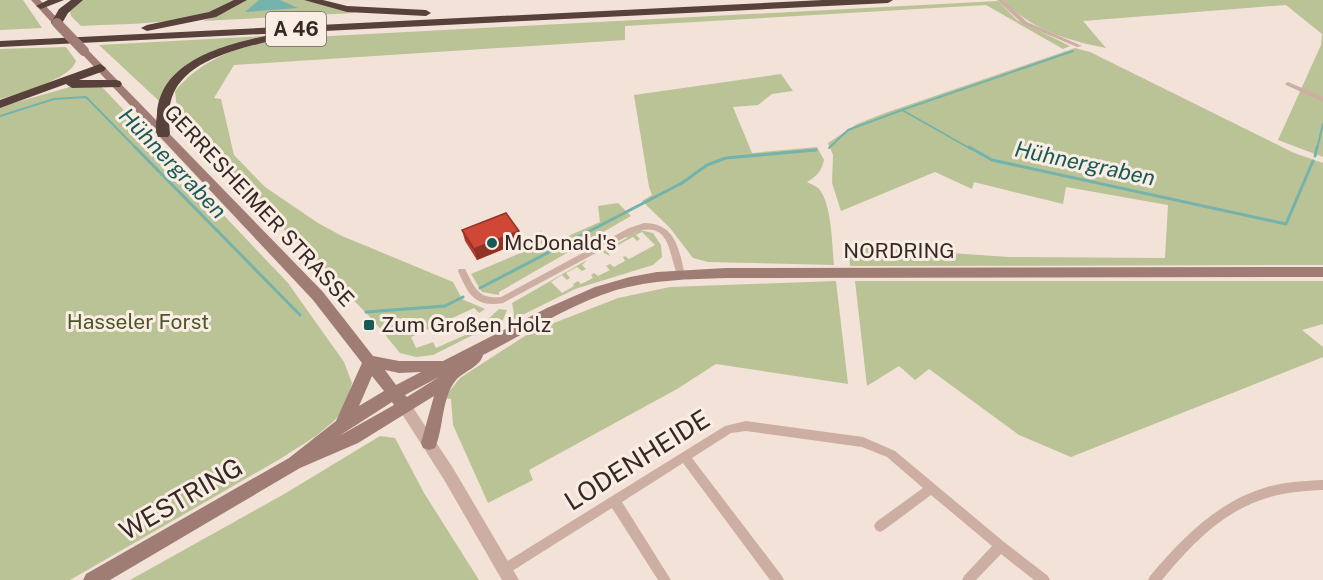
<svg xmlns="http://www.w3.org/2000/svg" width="1323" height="580" font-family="'Public Sans',sans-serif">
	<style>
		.green { fill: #bac396 }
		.water { fill: #74b2ac }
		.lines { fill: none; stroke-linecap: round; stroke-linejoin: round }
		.stream-far1 { stroke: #74b2ac; stroke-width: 2 }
		.stream { stroke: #74b2ac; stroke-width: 3 }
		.minor { fill: #ccafa2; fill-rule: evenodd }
		.tertiary { fill: #ccafa2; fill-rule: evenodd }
		.secondary { fill: #9f7d74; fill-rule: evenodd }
		.motorway { fill: #58403b; fill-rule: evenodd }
		.secondary-bridge { stroke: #9f7d74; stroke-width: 10 }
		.wall { fill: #b33d30 }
		.shaded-wall { fill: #923227 }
		.building { fill: #d04738; stroke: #923227; stroke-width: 1.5 }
		.poi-dot { fill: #185a55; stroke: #faede4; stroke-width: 2 }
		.labels { text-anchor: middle; stroke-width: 6; stroke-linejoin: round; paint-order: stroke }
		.shield { fill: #faede4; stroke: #71635e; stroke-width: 1.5 }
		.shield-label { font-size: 20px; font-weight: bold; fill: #362825 }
		.street-label { font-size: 21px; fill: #362825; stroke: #faede4 }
		.poi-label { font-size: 21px; fill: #362825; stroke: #faede4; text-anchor: start }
		.park-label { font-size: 21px; fill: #4c5627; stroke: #faede4 }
		.water-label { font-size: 22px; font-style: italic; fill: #185a55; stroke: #faede4 }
		.near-street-label { font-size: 26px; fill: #362825; stroke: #faede4 }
	</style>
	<rect width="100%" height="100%" fill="#f3e2d7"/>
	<g class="green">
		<polygon points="0,0 23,0 42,28 0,30"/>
		<path d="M 82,0 L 238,0 C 190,26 134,23 81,26 L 71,16 L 70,11 Z"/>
		<polygon points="245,0 304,0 355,11 354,13 203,21 231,9"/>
		<path d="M 1003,0 L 1323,0 L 1323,157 L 1278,140 L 1321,45 L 1322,34 L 1286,5 L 1083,21 L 1106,48 C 1068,41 1030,29 1003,0 Z"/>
		<path d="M 998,1 L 1017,20 L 1070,46 L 1063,49 L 986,5 L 625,26 L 625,40 L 234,65 L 214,98 L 221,99 L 234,155 L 265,187 L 318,223 L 342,236 L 453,282 L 462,299 L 485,309 L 479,313 L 474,308 L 411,337 L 416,348 L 433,342 L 436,348 L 490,324 L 486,321 L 499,309 L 507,310 L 503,320 L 433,355 L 416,357 L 400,353 L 373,320 L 228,173 L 178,118 L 175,91 C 206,54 247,44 293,38 Z"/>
		<polygon points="282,35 225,48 171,82 159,101 99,45"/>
		<path d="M 66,47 L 76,61 C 71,79 18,94 0,99 L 0,49 Z"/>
		<polygon points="1075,48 1090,52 1294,153 1323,163 1323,265 850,266 848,246 1009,257 1165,258 1168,205 1066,187 1063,204 974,182 972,189 935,172 841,211 832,183 833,155 828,143 857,124 885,113"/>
		<path d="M 781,74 L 793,91 L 772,94 L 758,105 L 733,107 L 752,153 L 817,147 L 824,160 C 821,172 817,176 807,182 C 810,184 817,186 819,189 C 832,204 832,246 834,265 L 708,262 L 693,258 L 670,228 L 642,201 L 652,195 L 649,187 L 634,95 Z"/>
		<polygon points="73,86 102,87 288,283 344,362 352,383 344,410 334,421 316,436 280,459 70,580 0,580 0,107"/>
		<polygon points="618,203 631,216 499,292 499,295 482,292 471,274 530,249 541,231 550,244 600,222 598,206"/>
		<polygon points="640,230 653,233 661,245 662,257 653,265 575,289 510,321 514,314 512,303 587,260 582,265 586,269 582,271 577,267 566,273 570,278 567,280 562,275 551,282 562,293 574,286 573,284 578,281 581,284 593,278 591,275 594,273 598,276 610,270 606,266 610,264 614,267 625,261 623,257 625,256 629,259 655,245 642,232 636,235 640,239 637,241 633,237 607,251 610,256 604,253 603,251 627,238 626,236"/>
		<polygon points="836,281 848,384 716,364 677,389 529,470 533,480 488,503 453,425 451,399 444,398 460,378 531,332 618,298 670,287"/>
		<polygon points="855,281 1323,281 1323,324 1302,330 1323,347 1323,357 1071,457 1019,435 929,369 915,380 899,366 867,386"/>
		<polygon points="380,436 395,438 424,493 479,580 130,580 286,493"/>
	</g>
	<polygon class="water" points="259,0 280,0 298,8 245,12"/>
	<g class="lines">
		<g class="stream-far1">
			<polyline points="902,110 1073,51"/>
			<polyline points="0,116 54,99 86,97 137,149"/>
			<polyline points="829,148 848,130 902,110 971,149"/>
			<polyline points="1317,149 1323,124"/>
		</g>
		<g class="stream">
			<polyline points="135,147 300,315"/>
			<polyline points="969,147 992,160 1286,224 1313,161"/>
			<polyline points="1315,156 1317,147"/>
			<polyline points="480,288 682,183 707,165 726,158 816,150"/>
			<polyline points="366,312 445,306 463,297"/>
		</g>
		<g class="minor">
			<polygon points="997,0 1003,0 1027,22 1082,46 1077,47 1023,24"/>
			<polygon points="1288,82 1323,97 1323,102 1286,85 1285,84"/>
			<path d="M 644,223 C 676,223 679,250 685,275 L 684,277 L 678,277 C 668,253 671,220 635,232 L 503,303 C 475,308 468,294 458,271 L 459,269 L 465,269 C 474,286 478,300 501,297 L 629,228 Z"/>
			<polygon points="746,421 863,437 895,451 1004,542 1048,576 1050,580 1034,580 1001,554 976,580 962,580 964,576 992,546 931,495 884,530 880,532 876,530 874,526 876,522 923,488 887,457 862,447 746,431 731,433 692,458 782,576 784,580 770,580 683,463 622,502 671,580 658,580 612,508 509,573 505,575 501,573 499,569 501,565 725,426"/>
			<path d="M 1323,480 L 1323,490 C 1304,491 1285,492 1267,498 C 1223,511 1191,545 1162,580 L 1148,580 L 1150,576 C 1183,537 1217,502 1267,487 C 1285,482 1304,481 1323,480 Z"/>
		</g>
		<polygon class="tertiary" points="405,401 410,403 453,468 519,580 502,580 443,478 400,411 398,407 400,403"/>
		<g class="secondary">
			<polygon points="31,0 40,0 60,21 60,25 54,25"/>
			<path d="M 81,49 L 87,49 L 323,292 L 373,356 L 399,361 L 443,361 L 547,308 L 595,287 L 630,277 L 657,272 L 726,268 L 1323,267 L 1323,277 L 726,278 C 689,279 651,280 616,290 C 568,305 527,333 483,355 C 480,367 464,371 456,380 C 441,398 444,428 435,448 L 429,450 L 423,448 L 421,443 L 434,396 L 358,443 L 300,468 L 110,580 L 83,580 L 86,574 L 289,458 L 336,421 L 362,363 L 313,300 L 81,53 ZM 385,370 L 399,373 L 421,372 L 396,385 ZM 372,376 L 384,391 L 359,406 ZM 439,377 L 407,397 L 405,395 ZM 392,402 L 394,405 L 339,436 Z"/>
		</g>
		<g class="motorway">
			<polygon points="48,0 64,0 41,9 36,6"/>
			<polygon points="71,0 83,0 68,13 61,25 53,25 51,23 59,9"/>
			<polygon points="234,0 247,0 216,17 147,31 141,28 147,25 209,12"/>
			<polygon points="304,0 323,0 347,6 426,10 431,13 426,16 347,12"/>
			<polygon points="823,0 893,0 888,3 0,47 0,41"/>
			<path d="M 270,35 L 274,36 L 274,40 C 240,49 186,59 172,97 C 168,108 169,122 170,134 L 168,137 L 158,137 C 155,130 156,122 157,114 C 160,60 227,44 270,35 Z"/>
			<polygon points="100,64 106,68 104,71 79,80 116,80 120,81 122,84 120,87 72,88 66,84 0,108 0,100"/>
		</g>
		<polyline class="secondary-bridge" points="57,23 84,51"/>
	</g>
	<polygon class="wall" points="462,230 519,231 521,242 477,260 465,241"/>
	<polygon class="shaded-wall" points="519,231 521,242 477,260 474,249"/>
	<polygon class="building" points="506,213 519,231 474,249 462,230"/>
	<g class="poi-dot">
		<circle cx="492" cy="243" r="6"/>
		<rect x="363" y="319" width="12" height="12" rx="3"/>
	</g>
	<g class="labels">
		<rect class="shield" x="266" y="12" width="60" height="34" rx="4.5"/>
		<g class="shield-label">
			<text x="296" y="36">A 46</text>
		</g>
		<g class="street-label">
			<text transform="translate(259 206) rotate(47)" y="7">GERRESHEIMER STRASSE</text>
			<text x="899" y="258">NORDRING</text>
		</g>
		<g class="poi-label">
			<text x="504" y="250">McDonald's</text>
			<text x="381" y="332">Zum Großen Holz</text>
		</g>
		<g class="park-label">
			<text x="138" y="329">Hasseler Forst</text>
		</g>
		<g class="water-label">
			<text transform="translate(173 163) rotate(46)" y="8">Hühnergraben</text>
			<text transform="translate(1085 163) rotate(12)" y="8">Hühnergraben</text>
		</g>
		<g class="near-street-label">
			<text transform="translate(637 460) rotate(-32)" y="9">LODENHEIDE</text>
			<text transform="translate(181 499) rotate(-30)" y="9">WESTRING</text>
		</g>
	</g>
</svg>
